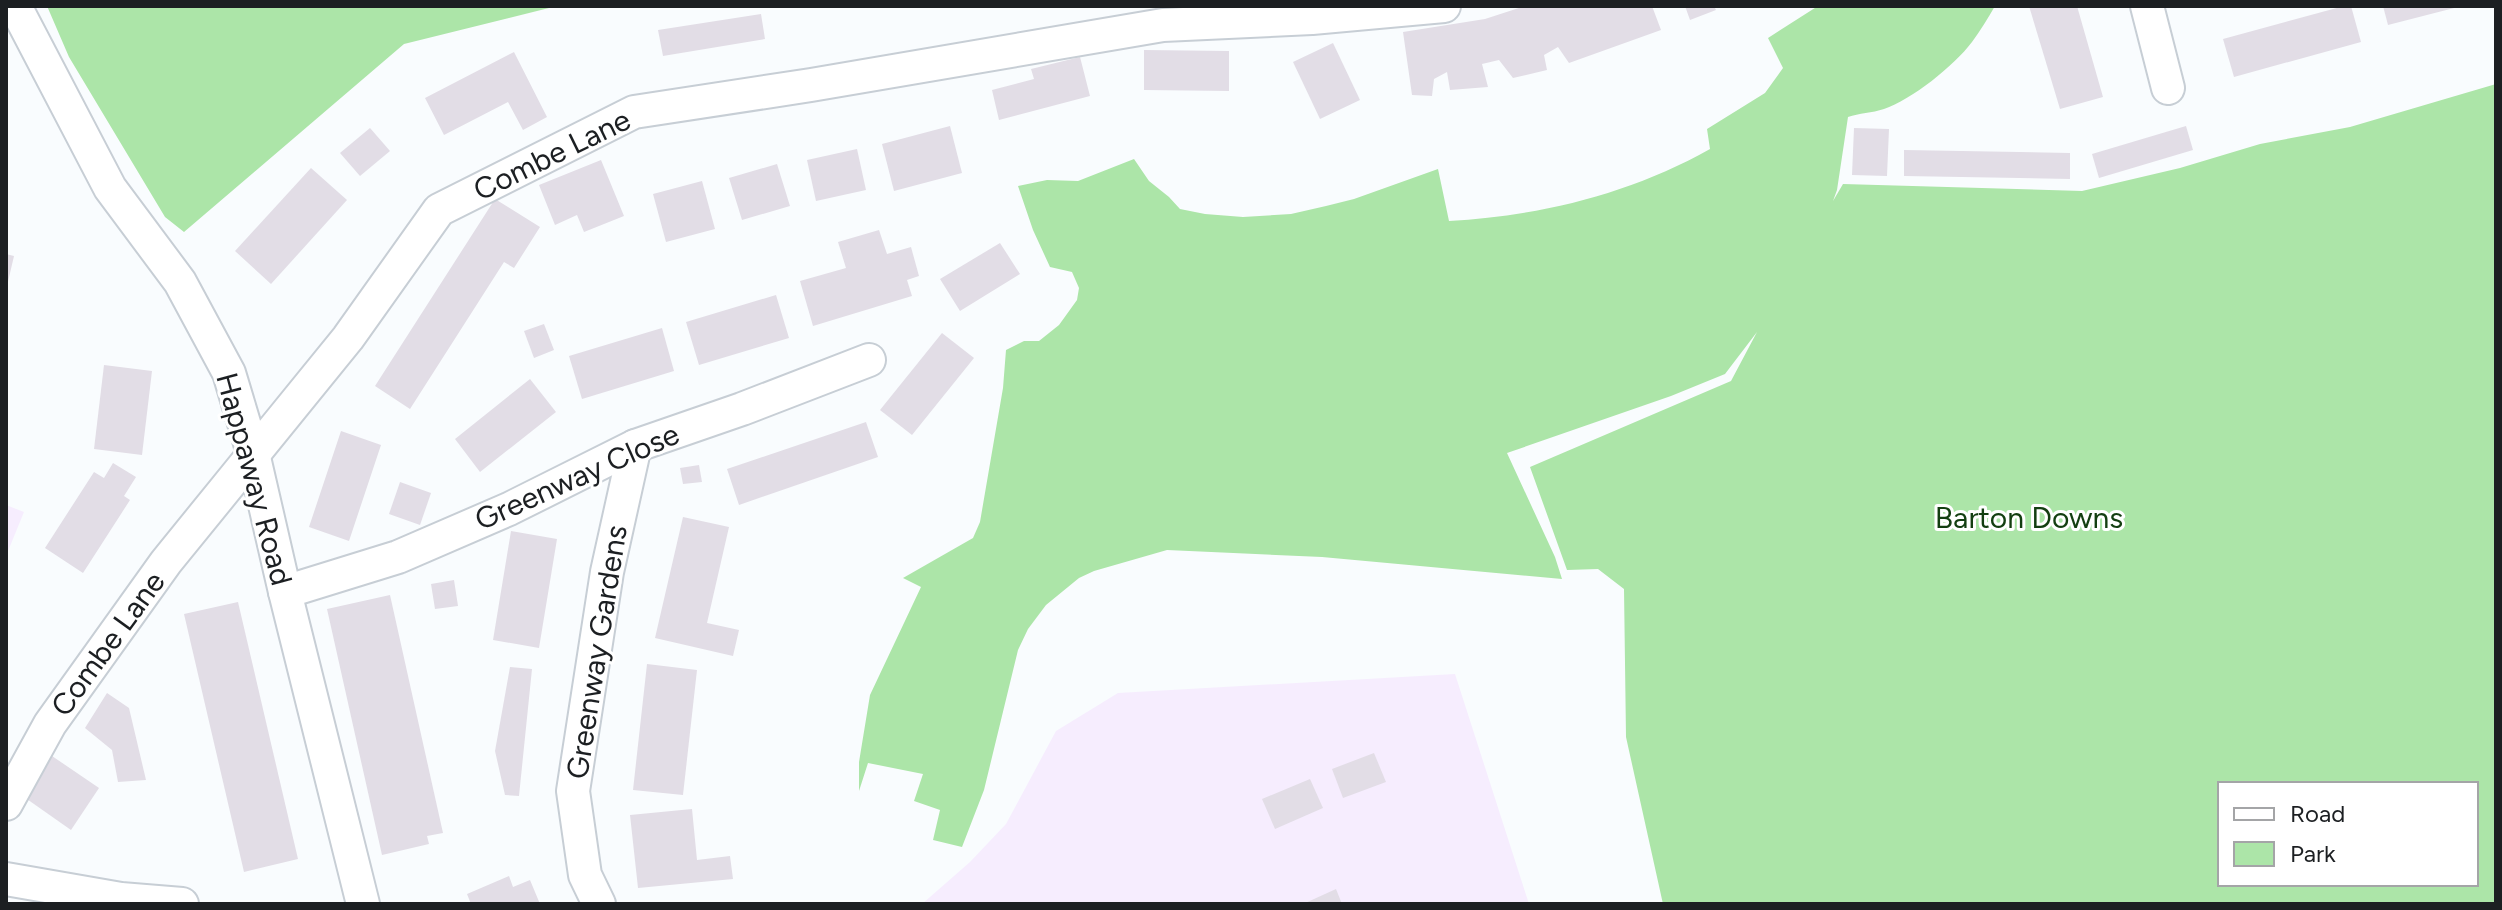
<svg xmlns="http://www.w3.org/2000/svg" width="2502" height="910" font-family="Figtree,sans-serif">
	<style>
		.industrial { fill: #f6edfe }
		.green { fill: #ace5a8; fill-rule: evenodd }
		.building { fill: #e2dde6 }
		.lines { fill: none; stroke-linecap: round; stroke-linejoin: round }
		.minor-casing { stroke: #c7ced5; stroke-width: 36 }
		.minor { stroke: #fff; stroke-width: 32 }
		.labels { text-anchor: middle; stroke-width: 6; stroke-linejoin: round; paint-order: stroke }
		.street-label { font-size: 30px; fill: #1c1f22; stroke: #fff }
		.park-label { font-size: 30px; fill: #133f11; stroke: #fff }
	</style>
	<rect width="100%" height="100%" fill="#f9fcfe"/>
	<g class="industrial">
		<polygon points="6,505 24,512 6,556"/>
		<polygon points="1455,674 1529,904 922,904 970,862 1006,824 1056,731 1118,693"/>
	</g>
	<g class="green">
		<polygon points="47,6 557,6 404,44 184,232 165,217 69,57"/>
		<path d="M 1818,6 L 1995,6 C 1988,18 1980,31 1972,42 C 1954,66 1911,100 1884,109 C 1872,113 1859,113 1848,117 L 1837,190 L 1833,201 L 1843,184 L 2082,191 L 2180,168 L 2260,144 L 2350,127 L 2496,84 L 2496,904 L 1663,904 L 1626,737 L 1624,589 L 1598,569 L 1567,570 L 1530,467 L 1731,381 L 1757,332 L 1725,374 L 1671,396 L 1507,453 L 1555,557 L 1562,579 L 1322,557 L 1167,550 L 1094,571 L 1079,578 L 1046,605 L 1028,629 L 1018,650 L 984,790 L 962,847 L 933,840 L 940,810 L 914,801 L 923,774 L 868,763 L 859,791 L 859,762 L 870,695 L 921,587 L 903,578 L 973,538 L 980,522 L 1003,388 L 1006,350 L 1024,341 L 1039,341 L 1059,325 L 1077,300 L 1079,288 L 1072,272 L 1050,267 L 1033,230 L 1018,186 L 1047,180 L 1078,181 L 1134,159 L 1149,181 L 1169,197 L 1180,209 L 1205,214 L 1243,217 L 1291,214 L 1326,206 L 1354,199 L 1438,169 L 1449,221 C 1540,216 1630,194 1710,149 L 1707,129 L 1765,93 L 1783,68 L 1768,38 ZM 2476,784 L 2476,884 L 2220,884 L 2220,784 Z"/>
	</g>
	<g class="building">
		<polygon points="1525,6 1652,6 1661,30 1569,63 1558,47 1544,55 1547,70 1513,78 1499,60 1482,64 1488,87 1450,90 1447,72 1434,79 1432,96 1412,95 1403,32 1485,19"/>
		<polygon points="1685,6 1714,6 1716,10 1690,20"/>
		<polygon points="2029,6 2077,6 2103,97 2060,109"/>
		<polygon points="2344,6 2351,6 2361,42 2234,77 2223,39"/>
		<polygon points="2383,6 2458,6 2458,7 2388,25"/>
		<polygon points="761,14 765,39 663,56 658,30"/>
		<polygon points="1333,43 1360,100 1320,119 1293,62"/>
		<polygon points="1144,50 1229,51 1229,91 1144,90"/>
		<polygon points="514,52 547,117 523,130 508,102 444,135 425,98"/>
		<polygon points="1080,57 1090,96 999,120 992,90 1034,79 1031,69"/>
		<polygon points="950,126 962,173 894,191 882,144"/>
		<polygon points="2186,126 2193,150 2099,178 2092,154"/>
		<polygon points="370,128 390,151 360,176 340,153"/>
		<polygon points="1854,128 1889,129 1887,176 1852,175"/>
		<polygon points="857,149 866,190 816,201 807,160"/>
		<polygon points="1904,150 2070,153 2070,179 1904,176"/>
		<polygon points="601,160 624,216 584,232 577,215 555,225 539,185"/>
		<polygon points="777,164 790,206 742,220 729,178"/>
		<polygon points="311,168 347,200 271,284 235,251"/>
		<polygon points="702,181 715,229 666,242 653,194"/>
		<polygon points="495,199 540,227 514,268 504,262 410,409 375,386"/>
		<polygon points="879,230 887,254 911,247 919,276 907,280 912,296 813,326 800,281 846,268 838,242"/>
		<polygon points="1000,243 1020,274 960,311 940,279"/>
		<polygon points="6,254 14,256 7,286 6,286"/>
		<polygon points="776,295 789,338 699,365 686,322"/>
		<polygon points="544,324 554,350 534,358 524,331"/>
		<polygon points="662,328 674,371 582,399 569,356"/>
		<polygon points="942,333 974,358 912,435 880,410"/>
		<polygon points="104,365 152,371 142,455 94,449"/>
		<polygon points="530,379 556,412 480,472 455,439"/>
		<polygon points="866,422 878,457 739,505 727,469"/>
		<polygon points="341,431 381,445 349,541 309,527"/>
		<polygon points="113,463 136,477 124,496 130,500 83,573 45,548 94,472 104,478"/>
		<polygon points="699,465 702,482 683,484 680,468"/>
		<polygon points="400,482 431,493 420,525 389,514"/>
		<polygon points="683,517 729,527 707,623 739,630 733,656 655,638"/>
		<polygon points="511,531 557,539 539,648 493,640"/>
		<polygon points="454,580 458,606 435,609 431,584"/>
		<polygon points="390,595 443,833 427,836 429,844 382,855 327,609"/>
		<polygon points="238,602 298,859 244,872 184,614"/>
		<polygon points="647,664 697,670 683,795 633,790"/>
		<polygon points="510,667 532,669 519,796 505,795 495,751"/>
		<polygon points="107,693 129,708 146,780 118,782 112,750 85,728"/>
		<polygon points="1374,753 1386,782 1343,798 1332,769"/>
		<polygon points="52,756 99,788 71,830 24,797"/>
		<polygon points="1310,779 1323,808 1275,829 1262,799"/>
		<polygon points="692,809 697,860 730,856 733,879 638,888 630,815"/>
		<polygon points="509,876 513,887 530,880 540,904 471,904 467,894"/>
		<polygon points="1336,889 1342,904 1303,904"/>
	</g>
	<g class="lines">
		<g class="minor-casing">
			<g id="minor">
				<polyline points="15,6 110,188 180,282 229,373 253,453 285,592 363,904"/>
				<polyline points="2147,6 2168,88"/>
				<polyline points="285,592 398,557 509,509 635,446 742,409 869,360"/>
				<polyline points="6,804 50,724 166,562 348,338 439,210 634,112 811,85 1163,25 1312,18 1444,6"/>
				<polyline points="6,879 121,899 182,904"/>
				<polyline points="599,904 585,875 573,791 607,572 635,446"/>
			</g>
		</g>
		<use href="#minor" class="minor"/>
	</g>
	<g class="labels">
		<g class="street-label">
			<text transform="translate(552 155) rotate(-26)" y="10">Combe Lane</text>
			<text transform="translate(577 477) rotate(-24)" y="10">Greenway Close</text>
			<text transform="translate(254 479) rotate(75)" y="10">Happaway Road</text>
			<text transform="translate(108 644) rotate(-54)" y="10">Combe Lane</text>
			<text transform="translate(597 652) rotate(-81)" y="10">Greenway Gardens</text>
		</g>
		<g class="park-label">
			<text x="2029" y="528">Barton Downs</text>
		</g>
	</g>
	<rect width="2502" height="910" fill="none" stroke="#1c1f22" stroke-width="16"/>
	<rect x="2218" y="782" width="260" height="104" fill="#ffffff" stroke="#a4a5a7" stroke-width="2"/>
	<rect x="2234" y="808" width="40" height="12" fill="#ffffff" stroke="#a4a5a7" stroke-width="2"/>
	<text x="2290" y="822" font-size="24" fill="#1c1f22">Road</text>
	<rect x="2234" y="842" width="40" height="24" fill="#ace5a8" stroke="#a4a5a7" stroke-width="2"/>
	<text x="2290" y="862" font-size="24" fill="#1c1f22">Park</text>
</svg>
